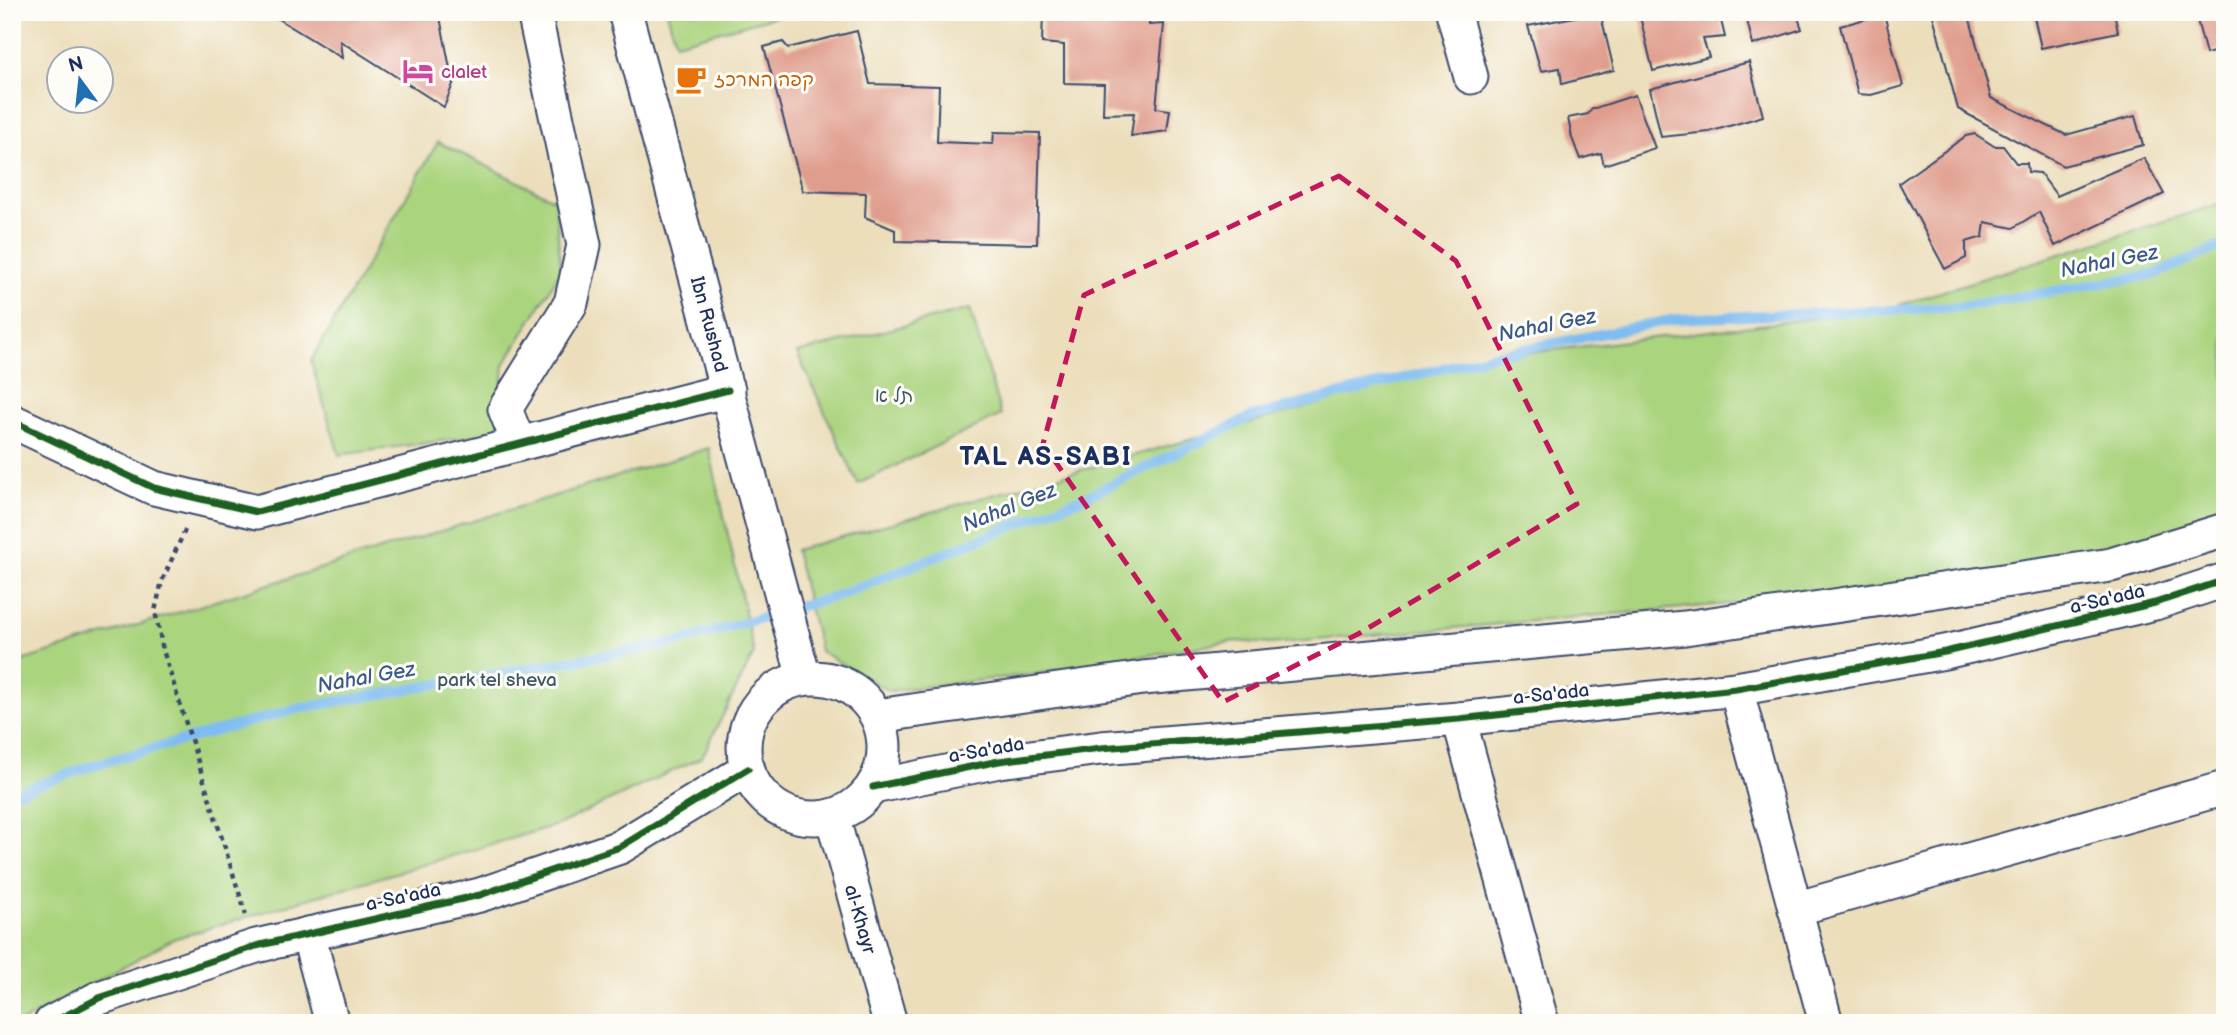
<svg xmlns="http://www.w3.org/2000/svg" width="2237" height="1035" font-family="'Balsamiq Sans','Playpen Sans Hebrew',sans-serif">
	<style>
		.green { fill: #abd47f; stroke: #63826e; stroke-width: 2 }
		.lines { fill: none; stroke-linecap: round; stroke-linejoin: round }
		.stream { stroke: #7ebcf1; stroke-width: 10 }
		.building { fill: #e09d8d }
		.minor-casing { stroke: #3a496c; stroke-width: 37 }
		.path { stroke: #3a496c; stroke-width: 4.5; stroke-dasharray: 5 5; stroke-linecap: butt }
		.minor { stroke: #fff; stroke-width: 33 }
		.cycleway-casing { stroke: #fdfcf7; stroke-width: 11 }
		.cycleway { stroke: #1b5e20; stroke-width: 7 }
		.marked { fill: none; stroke: #c2185b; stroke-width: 5; stroke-dasharray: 14 9; stroke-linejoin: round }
		.labels { text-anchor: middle; stroke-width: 6; stroke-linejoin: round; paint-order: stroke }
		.hotel-label { font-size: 19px; fill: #b23c85; stroke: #fdfcf7; text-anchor: start }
		.food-label { font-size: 19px; fill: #c56008; stroke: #fdfcf7; text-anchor: start }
		.street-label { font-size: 19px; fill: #1b2f5e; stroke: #fdfcf7 }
		.park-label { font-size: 19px; fill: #3f5866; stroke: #fdfcf7 }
		.water-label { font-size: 21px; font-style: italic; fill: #39598a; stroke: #fdfcf7 }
		.district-label { font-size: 26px; font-weight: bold; letter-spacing: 2px; fill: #1b2f5e; stroke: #fdfcf7 }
	</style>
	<rect width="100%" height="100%" fill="#fdfcf7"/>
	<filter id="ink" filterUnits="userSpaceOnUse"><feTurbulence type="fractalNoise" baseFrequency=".0143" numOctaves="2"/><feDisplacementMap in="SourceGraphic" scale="14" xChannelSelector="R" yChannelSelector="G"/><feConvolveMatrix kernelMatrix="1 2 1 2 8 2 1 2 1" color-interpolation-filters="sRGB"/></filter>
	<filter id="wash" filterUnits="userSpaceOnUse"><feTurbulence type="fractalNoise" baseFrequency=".00686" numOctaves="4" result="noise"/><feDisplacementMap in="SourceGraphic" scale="28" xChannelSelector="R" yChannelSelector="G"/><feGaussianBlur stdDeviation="1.57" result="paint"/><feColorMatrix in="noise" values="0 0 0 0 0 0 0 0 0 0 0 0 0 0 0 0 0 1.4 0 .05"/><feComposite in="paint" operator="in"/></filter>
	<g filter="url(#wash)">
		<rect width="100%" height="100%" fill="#ecdebb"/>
		<g class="green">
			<polygon points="667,12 792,12 676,43"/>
			<polygon points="438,142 555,200 561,271 504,365 498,433 339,455 311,361"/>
			<polygon points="2225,202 2225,506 2134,559 1797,598 1270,644 1235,641 1026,675 889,691 820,651 795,550 1479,359 1883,310"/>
			<polygon points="970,309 1001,415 858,484 797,353"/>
			<polygon points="709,448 754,653 702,757 560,824 173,939 21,1023 12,1023 12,664"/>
		</g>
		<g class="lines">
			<polyline class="stream" points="12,794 97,764 300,708 674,643 840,595 1085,497 1251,417 1494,355 1676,319 1959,307 2156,274 2225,244"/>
		</g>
		<g id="blocks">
			<g class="building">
				<polygon points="267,12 439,12 453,84 444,107 340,41 342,58"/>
				<polygon points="1043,12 1149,12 1149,25 1164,24 1156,108 1170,110 1167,131 1131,136 1134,113 1103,114 1104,84 1064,83 1064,45 1042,43"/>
				<polygon points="1600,12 1614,70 1562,84 1560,68 1541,71 1528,26"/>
				<polygon points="1639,12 1719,12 1725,37 1703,39 1709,57 1653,71"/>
				<polygon points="1745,12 1796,12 1802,29 1753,45"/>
				<polygon points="1932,12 1968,12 1991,98 2066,135 2135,116 2143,145 2063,166 1958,109"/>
				<polygon points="2033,12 2114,12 2118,32 2041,48"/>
				<polygon points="2225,12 2225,49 2206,54 2197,20"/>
				<polygon points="1884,14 1903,86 1871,95 1858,94 1840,26"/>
				<polygon points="857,31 870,84 939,86 937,142 993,144 994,132 1040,133 1037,244 895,241 895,230 865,217 866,193 803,191 764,47 783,42 788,48"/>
				<polygon points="1749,62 1763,116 1709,132 1661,137 1650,89"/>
				<polygon points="1635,95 1655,148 1604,165 1601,153 1580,159 1572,138 1568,118 1588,114 1592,109"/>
				<polygon points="1975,134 1994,146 2003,146 2016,163 2027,163 2028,172 2040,173 2057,196 2144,158 2164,194 2055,246 2039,212 2013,228 1985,222 1983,237 1966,242 1966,258 1945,269 1899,183 1966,136"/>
			</g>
		</g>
	</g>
	<g filter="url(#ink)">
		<use href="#blocks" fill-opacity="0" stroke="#3a496c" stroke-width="2"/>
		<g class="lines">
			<g class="minor-casing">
				<g id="minor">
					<polyline points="625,12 804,678"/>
					<polyline points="1453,12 1471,77"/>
					<polyline points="12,421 154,488 257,512 728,390"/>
					<polyline points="519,444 505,409 571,303 584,245 534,12"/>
					<circle cx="814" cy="748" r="70"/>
					<polyline points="1736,689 1826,1023"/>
					<polyline points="877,716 1143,678 1685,628 2111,565 2225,530"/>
					<polyline points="1459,719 1542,1023"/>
					<polyline points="873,787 999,761 1101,748 1459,719 1736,689 1945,652 2155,603 2225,580"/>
					<polyline points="832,816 890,1023"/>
					<polyline points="1795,909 2225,788"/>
					<polyline points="308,934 332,1023"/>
					<polyline points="51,1023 99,998 256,946 480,895 620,847 748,769"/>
				</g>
			</g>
			<polyline class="path" points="185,530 162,581 155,611 163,650 246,915"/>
			<use href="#minor" class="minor"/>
			<g class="cycleway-casing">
				<g id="cycleway">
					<polyline points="12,421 154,488 257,512 728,390"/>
					<polyline points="873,787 999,761 1101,748 1459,719 1736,689 1945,652 2155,603 2225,580"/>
					<polyline points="51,1023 99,998 256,946 480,895 620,847 748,769"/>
				</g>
			</g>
			<use href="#cycleway" class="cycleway"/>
		</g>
	</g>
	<path class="marked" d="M 1339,176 L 1456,261 L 1577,504 L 1358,634 L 1223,702 L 1043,444 L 1084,295 Z"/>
	<defs>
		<g id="hotel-bare" transform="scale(2.415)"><path d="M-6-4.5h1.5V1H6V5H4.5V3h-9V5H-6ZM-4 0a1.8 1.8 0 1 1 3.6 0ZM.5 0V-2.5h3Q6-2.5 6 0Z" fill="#d1479c" stroke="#fdfcf7" stroke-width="2.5" paint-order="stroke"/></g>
		<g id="cafe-bare" transform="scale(2.415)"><path d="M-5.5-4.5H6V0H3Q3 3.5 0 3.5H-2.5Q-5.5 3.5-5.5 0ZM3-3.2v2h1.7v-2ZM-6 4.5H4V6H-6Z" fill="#e8710a" stroke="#fdfcf7" stroke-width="2.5" paint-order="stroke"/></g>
	</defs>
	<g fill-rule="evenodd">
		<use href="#hotel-bare" x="418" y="71"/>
		<use href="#cafe-bare" x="691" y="79"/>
	</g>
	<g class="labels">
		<g class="hotel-label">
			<text x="441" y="78">clalet</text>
		</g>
		<g class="food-label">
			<text x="714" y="86">קפה המרכז</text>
		</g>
		<g class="street-label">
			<text transform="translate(710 324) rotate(75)" y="7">Ibn Rushad</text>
			<text transform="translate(2107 598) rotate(-13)" y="7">a-Sa'ada</text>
			<text transform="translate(1551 693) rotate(-6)" y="7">a-Sa'ada</text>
			<text transform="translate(986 749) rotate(-10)" y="7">a-Sa'ada</text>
			<text transform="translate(403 896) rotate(-12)" y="7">a-Sa'ada</text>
			<text transform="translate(861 919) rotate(74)" y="7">al-Khayr</text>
		</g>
		<g class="park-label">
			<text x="894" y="402">תל א</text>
			<text x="497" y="686">park tel sheva</text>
		</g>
		<g class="water-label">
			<text transform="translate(2109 261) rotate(-11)" y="7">Nahal Gez</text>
			<text transform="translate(1547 325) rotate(-11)" y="7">Nahal Gez</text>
			<text transform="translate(1009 507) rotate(-22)" y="7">Nahal Gez</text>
			<text transform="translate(366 677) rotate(-10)" y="7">Nahal Gez</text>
		</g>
		<g class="district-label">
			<text x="1046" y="465">TAL AS-SABI</text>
		</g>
	</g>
	<rect width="2237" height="1035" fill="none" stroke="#fdfcf7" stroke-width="42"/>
	<g transform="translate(80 80) rotate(345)"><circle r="33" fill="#fdfcf7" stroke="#a3aaba" stroke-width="2"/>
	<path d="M0-5L12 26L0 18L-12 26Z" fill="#1f6fb2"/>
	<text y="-10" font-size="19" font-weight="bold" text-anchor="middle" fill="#1b2f5e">N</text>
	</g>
</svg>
